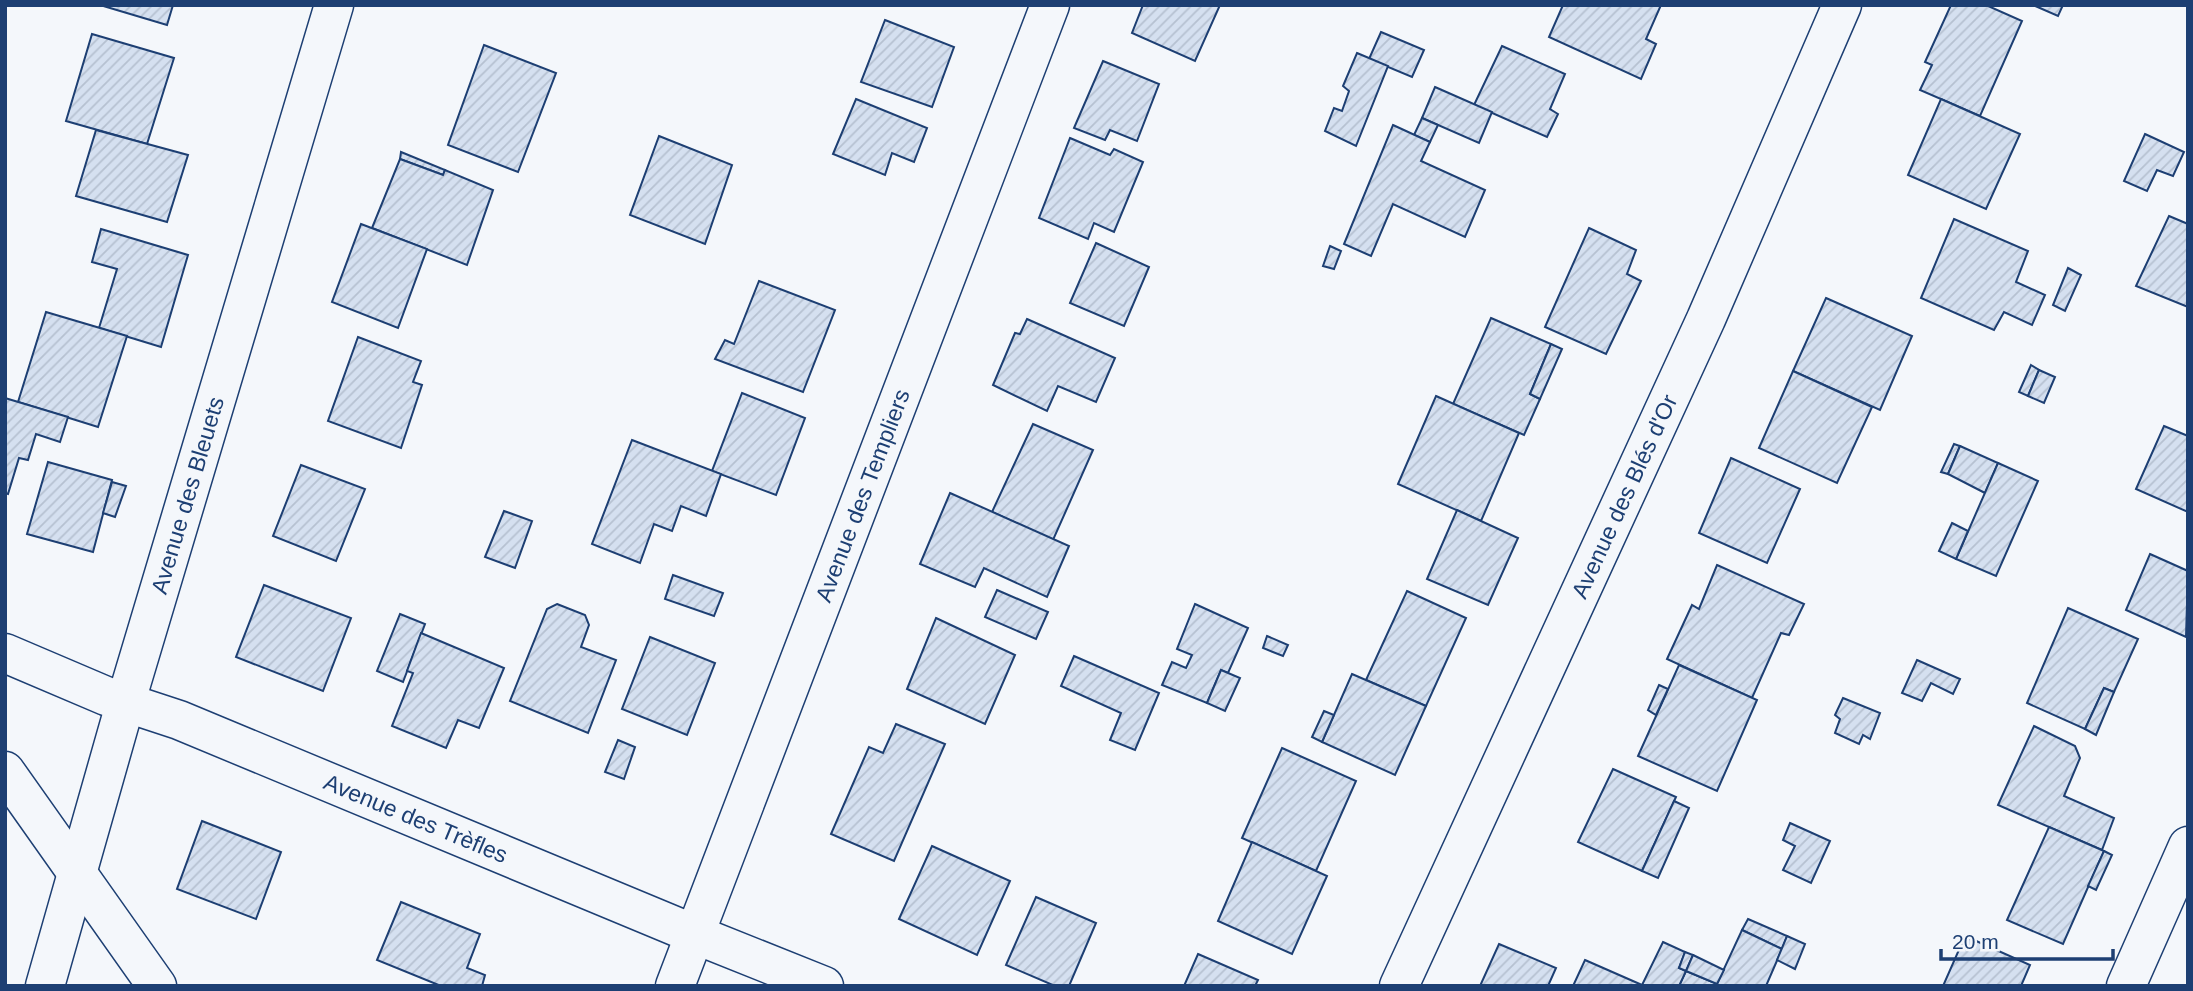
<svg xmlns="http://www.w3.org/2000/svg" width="2193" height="991" font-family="Helvetica,sans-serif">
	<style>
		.building { fill: url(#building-hatch); stroke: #1d3f73; stroke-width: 2 }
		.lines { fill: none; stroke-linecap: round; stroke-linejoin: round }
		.street-casing { stroke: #1d3f73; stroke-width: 41 }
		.street { stroke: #f4f7fb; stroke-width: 38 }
		.labels { text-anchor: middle; stroke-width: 5; stroke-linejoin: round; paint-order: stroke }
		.street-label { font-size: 23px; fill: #1d3f73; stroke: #f4f7fb }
	</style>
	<defs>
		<pattern id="building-hatch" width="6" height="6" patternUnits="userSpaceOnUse" patternTransform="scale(1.75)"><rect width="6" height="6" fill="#d5e0f0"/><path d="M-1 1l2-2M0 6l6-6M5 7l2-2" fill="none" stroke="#b6c1d1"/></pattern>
	</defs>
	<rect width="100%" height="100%" fill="#f4f7fb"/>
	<g class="building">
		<polygon points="100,5 173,5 167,25"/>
		<polygon points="1143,5 1220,5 1195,61 1132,33"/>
		<polygon points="1563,5 1661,5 1646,39 1656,44 1641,79 1549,37"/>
		<polygon points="1951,5 1986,5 2022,21 1980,116 1920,90 1932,65 1925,62"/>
		<polygon points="2033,5 2063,5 2058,16"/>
		<polygon points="885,20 954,47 932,107 861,82"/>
		<polygon points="1381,32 1424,50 1412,77 1369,59"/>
		<polygon points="92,34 174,58 147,144 66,121"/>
		<polygon points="484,45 556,73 518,172 448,145"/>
		<polygon points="1502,46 1565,74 1550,109 1558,114 1547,137 1474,105"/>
		<polygon points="1357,53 1388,66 1356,146 1325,131 1334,108 1342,111 1349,91 1343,86"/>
		<polygon points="1103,61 1159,84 1137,141 1110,130 1105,140 1074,128"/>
		<polygon points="1435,87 1492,112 1479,143 1422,118"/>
		<polygon points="856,99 927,128 914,162 892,153 885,175 833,154"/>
		<polygon points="1941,99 2020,134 1986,209 1908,175"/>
		<polygon points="1422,118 1438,125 1430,142 1414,135"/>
		<polygon points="1393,125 1430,142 1421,161 1485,190 1465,237 1393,204 1371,256 1344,244"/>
		<polygon points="96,130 188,155 167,222 76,196"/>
		<polygon points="2145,134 2184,152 2173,176 2157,170 2147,191 2124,181"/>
		<polygon points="659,136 732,165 705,244 630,215"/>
		<polygon points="1070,138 1110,155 1114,149 1143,162 1114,232 1094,223 1088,239 1039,218"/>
		<polygon points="401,152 445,170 443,175 400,159"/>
		<polygon points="400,159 443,175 445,170 493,190 467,265 372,228"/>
		<polygon points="2169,216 2188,224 2188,307 2136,286"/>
		<polygon points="1954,219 2028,251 2016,282 2045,295 2032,325 2004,312 1994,330 1921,298"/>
		<polygon points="361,224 427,249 398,328 332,302"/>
		<polygon points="1589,228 1636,250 1627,274 1641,281 1606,354 1545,327"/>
		<polygon points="101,229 188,255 161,347 99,328 117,269 92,262"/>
		<polygon points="1096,243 1149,267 1124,326 1070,303"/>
		<polygon points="1330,246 1341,251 1334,269 1323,266"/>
		<polygon points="2068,268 2081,275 2065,311 2053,305"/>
		<polygon points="759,281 835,310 803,392 715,359 725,340 734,344"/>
		<polygon points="1826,298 1912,336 1880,410 1793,371"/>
		<polygon points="46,312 127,336 98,427 18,402"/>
		<polygon points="1491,318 1551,344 1530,394 1540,399 1524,435 1453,404"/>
		<polygon points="1027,319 1115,358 1096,402 1058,386 1047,411 993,385 1015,333 1020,334"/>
		<polygon points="358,337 421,361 413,382 422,385 401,448 328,421"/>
		<polygon points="1551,344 1562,349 1540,399 1530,394"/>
		<polygon points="2031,365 2039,370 2028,396 2019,392"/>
		<polygon points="2039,370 2055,377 2044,403 2028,396"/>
		<polygon points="1793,371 1872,407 1837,483 1759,448"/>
		<polygon points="742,393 805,418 776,495 712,471"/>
		<polygon points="1436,396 1519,433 1481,521 1398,484"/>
		<polygon points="5,398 68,417 60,442 36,434 28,460 19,458 8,494 5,493"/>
		<polygon points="1033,424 1093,450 1053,540 992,512"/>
		<polygon points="2164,426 2188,436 2188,512 2136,489"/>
		<polygon points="632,440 721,474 706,516 681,506 672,531 654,524 640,563 592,544"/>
		<polygon points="1954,444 1960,446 1948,474 1941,472"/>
		<polygon points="1960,446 1998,463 1985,493 1948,474"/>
		<polygon points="1731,458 1800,489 1767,563 1699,533"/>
		<polygon points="48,462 112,480 93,552 27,534"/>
		<polygon points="1998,463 2038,481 1996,576 1956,559"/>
		<polygon points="301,465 365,489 336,561 273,536"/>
		<polygon points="112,482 126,486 115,517 103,513"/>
		<polygon points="950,493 1069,546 1047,597 984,568 975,587 920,564"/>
		<polygon points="1457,510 1518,538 1488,605 1427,579"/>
		<polygon points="504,511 532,521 515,568 485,557"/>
		<polygon points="1952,523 1968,531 1956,559 1939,551"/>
		<polygon points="2150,554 2188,571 2186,637 2126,610"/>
		<polygon points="1717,565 1804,604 1789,635 1781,633 1752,698 1667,659 1692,605 1699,609"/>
		<polygon points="673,575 723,593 714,616 665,599"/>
		<polygon points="264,585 351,618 323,691 236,657"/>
		<polygon points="997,590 1048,612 1036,639 985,617"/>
		<polygon points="1407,591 1466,618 1426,706 1366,680"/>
		<polygon points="557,604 585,615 589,625 581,647 616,660 588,733 510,701 547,609"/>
		<polygon points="1195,604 1248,628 1228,673 1221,670 1207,703 1162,685 1172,662 1186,668 1192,655 1177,649"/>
		<polygon points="2068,608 2138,639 2114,692 2104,688 2085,729 2027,703"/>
		<polygon points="400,614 425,624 403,682 377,671"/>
		<polygon points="936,618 1015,655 985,724 907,689"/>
		<polygon points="421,633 504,668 479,728 458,720 446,748 392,726 413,673 407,671"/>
		<polygon points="1267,636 1288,645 1283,656 1263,648"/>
		<polygon points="650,637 715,663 687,735 622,709"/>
		<polygon points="1074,656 1159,693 1135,750 1110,740 1121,713 1061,686"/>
		<polygon points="1917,660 1960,679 1953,694 1931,683 1922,701 1902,693"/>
		<polygon points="1679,665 1757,700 1717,791 1638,756"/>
		<polygon points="1221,670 1240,678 1225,711 1207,703"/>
		<polygon points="1352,674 1426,706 1395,775 1322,742"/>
		<polygon points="1659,685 1668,689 1656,715 1648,710"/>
		<polygon points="2104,688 2114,692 2096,735 2085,729"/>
		<polygon points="1843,698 1880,713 1870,739 1863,735 1859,744 1835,733 1840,719 1835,715"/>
		<polygon points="1324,711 1334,715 1322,742 1312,737"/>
		<polygon points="896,724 945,744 894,861 831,834 869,747 883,753"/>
		<polygon points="2034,726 2075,746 2080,758 2064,796 2114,818 2102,850 1998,805"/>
		<polygon points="618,740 635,747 624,779 605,772"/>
		<polygon points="1282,748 1356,781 1316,871 1242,838"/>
		<polygon points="1613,769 1676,797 1642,871 1578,842"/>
		<polygon points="1674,801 1689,808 1658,878 1642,871"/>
		<polygon points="202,821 281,852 256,919 177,889"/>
		<polygon points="1790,823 1830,841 1811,883 1783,870 1795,846 1783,840"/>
		<polygon points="2049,827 2104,851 2063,944 2007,920"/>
		<polygon points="1252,842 1327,876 1292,954 1218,921"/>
		<polygon points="932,846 1010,881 977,955 899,919"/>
		<polygon points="2104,851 2112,855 2096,890 2088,886"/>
		<polygon points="1036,897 1096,923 1069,986 1055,986 1006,965"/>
		<polygon points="401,902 480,934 467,968 485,975 482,986 441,986 377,960"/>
		<polygon points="1748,919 1787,936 1782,949 1742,930"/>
		<polygon points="1742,930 1782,949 1766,986 1679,986 1686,971 1717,984"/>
		<polygon points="1787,936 1805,944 1795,969 1777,960"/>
		<polygon points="1965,936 2030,965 2021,986 1943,986"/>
		<polygon points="1663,942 1685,952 1679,968 1686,971 1679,986 1642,985"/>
		<polygon points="1499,944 1556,968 1548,986 1480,986"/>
		<polygon points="1685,952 1693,955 1686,971 1679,968"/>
		<polygon points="1198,954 1258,980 1255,986 1184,986"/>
		<polygon points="1693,955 1724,970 1717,984 1686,971"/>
		<polygon points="1585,960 1642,985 1644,986 1573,986"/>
	</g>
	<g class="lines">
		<g class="street-casing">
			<g id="street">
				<path id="s1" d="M 5,653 L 106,696 L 179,720 L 694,934 L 824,986"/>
				<polyline points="5,771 157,986"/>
				<path id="s2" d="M 45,986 L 126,701 L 334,5"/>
				<path id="s3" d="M 675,986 L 1050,5"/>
				<path id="s4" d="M 1399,986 L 1706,319 L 1842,5"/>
				<polyline points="2126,986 2188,846"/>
			</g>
		</g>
		<use href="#street" class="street"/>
	</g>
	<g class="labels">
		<g class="street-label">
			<text dy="8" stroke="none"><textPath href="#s2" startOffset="511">Avenue des Bleuets</textPath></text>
			<text dy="8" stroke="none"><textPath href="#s3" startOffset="525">Avenue des Templiers</textPath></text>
			<text dy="8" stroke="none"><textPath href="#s4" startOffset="539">Avenue des Blés d'Or</textPath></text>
			<text dy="8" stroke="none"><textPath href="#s1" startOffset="443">Avenue des Trèfles</textPath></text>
		</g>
	</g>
	<rect width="2193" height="991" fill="none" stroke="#1d3f73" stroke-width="14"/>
	<path d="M1941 949v10h172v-10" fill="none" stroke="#1d3f73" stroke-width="3.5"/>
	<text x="1952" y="949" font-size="21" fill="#1d3f73" stroke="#f4f7fb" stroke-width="5" paint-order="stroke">20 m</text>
</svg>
